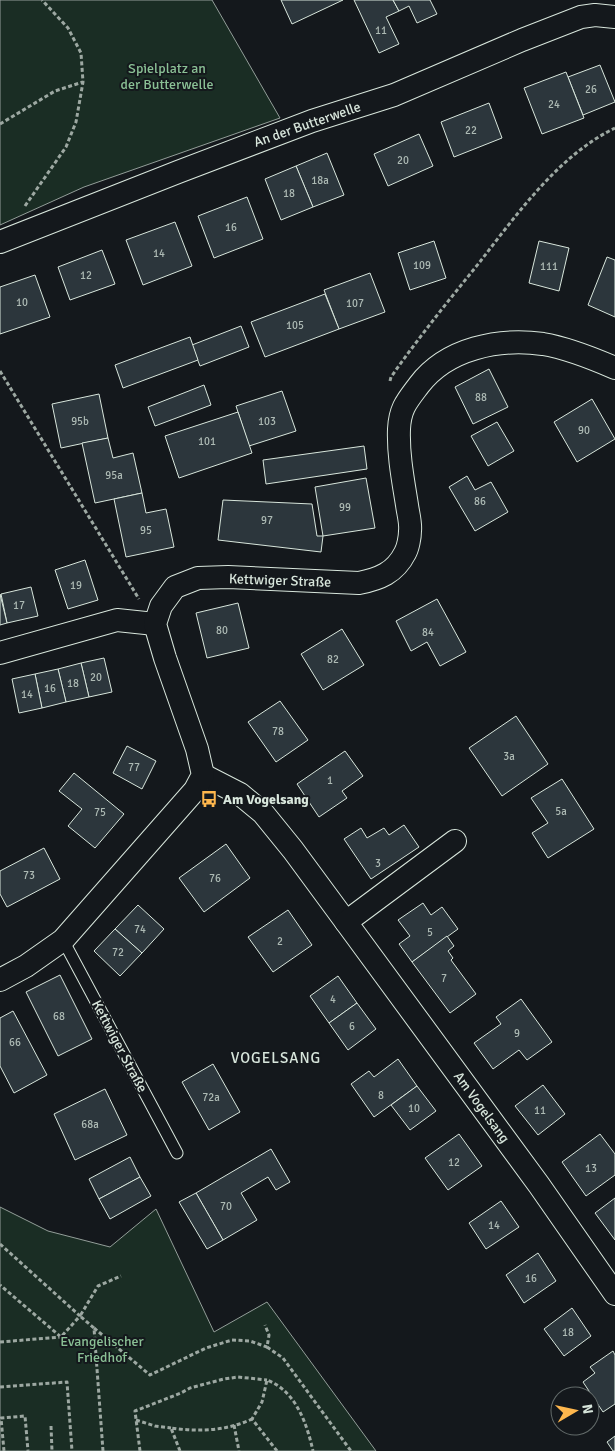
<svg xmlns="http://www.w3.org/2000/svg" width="615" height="1451" font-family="Signika,sans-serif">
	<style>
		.green { fill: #1a2d24; stroke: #939e99 }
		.building { fill: #2c363c; stroke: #d8e6dc }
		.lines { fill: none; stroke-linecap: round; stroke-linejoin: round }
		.lane-casing { stroke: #d8e6dc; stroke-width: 13 }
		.street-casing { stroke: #d8e6dc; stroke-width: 24 }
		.path { stroke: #9da8a2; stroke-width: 3; stroke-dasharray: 4 2.5; stroke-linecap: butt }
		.lane { stroke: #14181c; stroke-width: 11 }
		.street { stroke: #14181c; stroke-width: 22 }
		.labels { text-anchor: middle; stroke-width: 4; stroke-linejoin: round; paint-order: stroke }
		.number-label { font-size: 11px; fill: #adbab4 }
		.park-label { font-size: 14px; fill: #8ac095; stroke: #14181c }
		.street-label { font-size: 14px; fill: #d8e6dc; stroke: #14181c }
		.poi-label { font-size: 14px; font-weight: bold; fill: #d8e6dc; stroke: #14181c; text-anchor: start }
		.neighbourhood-label { font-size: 15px; letter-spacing: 1px; fill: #d8e6dc; stroke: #14181c }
	</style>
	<rect width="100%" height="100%" fill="#14181c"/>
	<g class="green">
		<polygon points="0,0 212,0 280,118 84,187 0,225"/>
		<polygon points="0,1207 48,1231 110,1247 156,1209 214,1332 267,1302 376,1451 0,1451"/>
	</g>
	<g class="building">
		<polygon points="281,0 343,0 292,24"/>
		<polygon points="354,0 393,0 399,11 386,17 399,44 379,53"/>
		<polygon points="393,0 430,0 437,14 417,23 409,6 399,11"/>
		<polygon points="600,65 615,102 583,115 568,77"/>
		<polygon points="566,72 584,118 542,134 524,88"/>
		<polygon points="489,103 502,138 454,157 441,122"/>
		<polygon points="419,134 433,166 388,186 374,154"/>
		<polygon points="327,153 344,195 313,207 296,166"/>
		<polygon points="296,166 313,207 281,220 265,179"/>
		<polygon points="247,197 263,239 214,258 198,216"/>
		<polygon points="175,222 192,266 143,285 126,240"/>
		<polygon points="434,241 446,278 410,290 398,253"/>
		<polygon points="539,241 569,248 559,291 529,283"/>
		<polygon points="102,250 115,284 70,300 58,267"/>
		<polygon points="607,257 615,260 615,317 588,305"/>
		<polygon points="370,273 385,312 339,329 324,290"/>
		<polygon points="35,275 50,317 0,334 0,287"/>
		<polygon points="325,294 339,329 265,357 251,322"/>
		<polygon points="241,326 249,347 200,366 192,345"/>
		<polygon points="190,337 198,360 123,388 115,365"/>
		<polygon points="489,369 508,407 473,424 455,387"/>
		<polygon points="204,385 211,405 155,426 148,407"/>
		<polygon points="282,391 296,431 249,446 236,406"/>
		<polygon points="99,394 108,438 61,448 52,404"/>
		<polygon points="592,399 615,439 577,462 554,422"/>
		<polygon points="238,412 252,453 179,478 165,436"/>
		<polygon points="497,422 514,451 488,466 471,436"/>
		<polygon points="108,438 113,458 133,453 142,493 95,503 82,443"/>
		<polygon points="364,446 367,469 266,484 263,460"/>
		<polygon points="467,476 475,490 491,482 508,512 475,531 449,487"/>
		<polygon points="366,478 375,528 323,536 315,487"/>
		<polygon points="142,493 146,513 166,509 174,547 126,557 114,499"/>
		<polygon points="223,500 312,504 317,536 323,536 321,552 218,540"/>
		<polygon points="85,560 98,600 68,609 55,570"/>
		<polygon points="31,587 38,616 7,623 1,594"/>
		<polygon points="0,594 7,623 0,625"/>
		<polygon points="437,599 466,652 440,666 427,642 411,651 396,621"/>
		<polygon points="238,603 249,648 207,658 196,613"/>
		<polygon points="342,629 364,665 323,690 301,654"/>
		<polygon points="104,658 112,692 89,697 81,663"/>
		<polygon points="81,663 89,697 66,702 58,669"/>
		<polygon points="58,669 66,702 42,708 35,674"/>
		<polygon points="35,674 42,708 19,713 12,679"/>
		<polygon points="280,701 308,740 276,762 248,722"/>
		<polygon points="516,716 548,764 502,796 469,748"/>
		<polygon points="127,746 156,761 142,789 113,773"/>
		<polygon points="345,751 363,776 342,791 347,798 319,817 297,784"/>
		<polygon points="74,773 124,814 95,848 68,826 82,809 59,791"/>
		<polygon points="562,779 594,829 548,858 532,833 548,823 531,798"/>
		<polygon points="404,825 419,847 371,879 344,839 361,828 367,838 384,828 389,835"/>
		<polygon points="226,844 250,878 204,912 179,878"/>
		<polygon points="44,848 60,879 7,907 0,894 0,871"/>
		<polygon points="423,903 431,915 442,907 458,929 412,962 399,944 410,936 398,920"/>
		<polygon points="138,905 164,929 142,953 115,929"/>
		<polygon points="288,910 312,945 273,972 248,937"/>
		<polygon points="115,929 142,953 120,976 94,951"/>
		<polygon points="447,936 454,946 448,951 453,958 451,960 476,994 450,1013 412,962"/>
		<polygon points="60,975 92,1039 58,1056 26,992"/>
		<polygon points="338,976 357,1003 329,1023 310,996"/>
		<polygon points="521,999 552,1042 527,1060 519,1050 493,1069 474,1043 501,1024 496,1017"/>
		<polygon points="357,1003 376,1029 348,1050 329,1023"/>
		<polygon points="13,1011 47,1075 14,1093 0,1066 0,1018"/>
		<polygon points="398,1059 417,1086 374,1117 351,1084 369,1071 374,1077"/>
		<polygon points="213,1064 240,1112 209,1130 182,1082"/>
		<polygon points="543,1085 565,1114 538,1135 515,1106"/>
		<polygon points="417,1086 436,1111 410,1130 391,1105"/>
		<polygon points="105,1089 127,1135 75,1160 54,1114"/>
		<polygon points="459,1134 482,1166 448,1190 425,1158"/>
		<polygon points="600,1134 615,1154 615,1175 586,1196 562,1162"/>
		<polygon points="271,1149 290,1182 276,1190 268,1177 241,1193 257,1220 223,1240 196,1193"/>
		<polygon points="130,1157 140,1177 99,1199 89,1179"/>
		<polygon points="140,1177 151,1196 110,1219 99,1199"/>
		<polygon points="196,1193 223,1240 207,1249 179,1202"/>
		<polygon points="615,1198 615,1240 595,1213"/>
		<polygon points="501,1201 519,1227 486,1249 469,1223"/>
		<polygon points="538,1253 556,1281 524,1303 506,1275"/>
		<polygon points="572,1308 591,1336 564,1356 544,1329"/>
		<polygon points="613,1351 615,1355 615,1404 603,1412 583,1382 595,1373 590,1367"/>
		<polygon points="615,1436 615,1451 613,1451 607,1442"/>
	</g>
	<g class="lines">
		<g class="lane-casing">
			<polyline id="lane" points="63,940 177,1153"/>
		</g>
		<g class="street-casing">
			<g id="street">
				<polyline points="0,242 178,172 312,121 394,95 522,40 581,17 595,15 615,17"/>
				<polyline points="0,653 117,620 155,624"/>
				<polyline points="203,775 240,794 263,813 293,850 346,922"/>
				<polyline points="455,841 346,922 539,1185 615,1294"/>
				<path d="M 0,980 L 26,966 L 63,940 L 195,790 L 203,775 L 197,749 L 165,658 L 155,624 L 161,606 L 175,587 L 198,578 L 228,577 L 359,583 C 379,579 395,573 405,553 C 408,548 410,537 410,531 C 411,523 408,513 407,505 C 403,480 398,454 399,429 C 400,408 407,401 419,385 C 447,348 499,338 543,344 C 567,348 592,358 615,368"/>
			</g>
		</g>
		<g class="path">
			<polyline points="0,124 55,91 83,82"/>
			<polyline points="25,206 66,147 76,122 83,82 81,53 68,28 42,0"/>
			<polyline points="0,371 139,599"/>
			<path d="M 390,381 L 391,377 C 419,337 449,300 479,263 C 517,214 559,155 615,128"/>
			<polyline points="0,1244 80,1316 61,1337 0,1285"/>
			<polyline points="94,1328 150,1375 206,1348 232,1340 250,1341 267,1347 269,1335 265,1325"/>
			<polyline points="0,1342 61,1337"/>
			<polyline points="267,1347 283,1358 351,1451"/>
			<polyline points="0,1387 67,1382 72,1451"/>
			<polyline points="136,1420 155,1426 171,1428"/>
			<polyline points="234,1425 239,1451"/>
			<polyline points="51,1426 52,1451"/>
			<polyline points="4,1451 1,1418 25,1416 28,1451"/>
			<polyline points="103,1451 94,1328 80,1316 98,1286 121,1276"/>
			<polyline points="140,1451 135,1411 181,1393 190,1388 224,1379 238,1377 267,1380"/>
			<path d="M 180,1451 L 171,1428 C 199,1432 226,1431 252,1419"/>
			<path d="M 277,1451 L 252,1419 L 262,1402 L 267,1380 C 296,1391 307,1424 313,1451"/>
		</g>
		<use href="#lane" class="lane"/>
		<use href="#street" class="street"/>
	</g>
	<defs>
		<g id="bus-bare" transform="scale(1.35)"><path d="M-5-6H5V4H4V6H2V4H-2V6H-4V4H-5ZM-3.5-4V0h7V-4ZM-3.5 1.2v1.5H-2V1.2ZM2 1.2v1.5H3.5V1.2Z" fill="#ffb74d" stroke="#14181c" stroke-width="2.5" paint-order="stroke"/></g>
	</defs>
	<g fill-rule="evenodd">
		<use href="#bus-bare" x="209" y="799"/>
	</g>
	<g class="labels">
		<g class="number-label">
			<text x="381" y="34">11</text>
			<text x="591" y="93">26</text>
			<text x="554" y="108">24</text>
			<text x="471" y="134">22</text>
			<text x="403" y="164">20</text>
			<text x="320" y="184">18a</text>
			<text x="289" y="197">18</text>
			<text x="231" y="231">16</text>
			<text x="159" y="257">14</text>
			<text x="422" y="269">109</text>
			<text x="549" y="270">111</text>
			<text x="86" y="279">12</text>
			<text x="22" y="306">10</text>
			<text x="355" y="307">107</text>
			<text x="295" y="329">105</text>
			<text x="481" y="401">88</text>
			<text x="80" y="425">95b</text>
			<text x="267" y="425">103</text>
			<text x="584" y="434">90</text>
			<text x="207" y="445">101</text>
			<text x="114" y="479">95a</text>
			<text x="480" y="505">86</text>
			<text x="345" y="511">99</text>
			<text x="267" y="524">97</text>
			<text x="146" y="534">95</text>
			<text x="76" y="589">19</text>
			<text x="19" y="609">17</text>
			<text x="222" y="634">80</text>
			<text x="428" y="636">84</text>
			<text x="333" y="663">82</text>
			<text x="96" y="681">20</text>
			<text x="73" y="687">18</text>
			<text x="50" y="692">16</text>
			<text x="27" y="698">14</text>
			<text x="278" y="735">78</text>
			<text x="509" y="760">3a</text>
			<text x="134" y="771">77</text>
			<text x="330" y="784">1</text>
			<text x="561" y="815">5a</text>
			<text x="100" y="816">75</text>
			<text x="378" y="867">3</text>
			<text x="29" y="879">73</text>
			<text x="215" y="882">76</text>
			<text x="140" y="933">74</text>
			<text x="430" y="936">5</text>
			<text x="280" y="945">2</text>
			<text x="118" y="956">72</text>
			<text x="444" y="982">7</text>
			<text x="333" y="1003">4</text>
			<text x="59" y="1020">68</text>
			<text x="352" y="1030">6</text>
			<text x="517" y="1037">9</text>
			<text x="15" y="1046">66</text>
			<text x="381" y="1099">8</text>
			<text x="211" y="1101">72a</text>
			<text x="414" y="1112">10</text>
			<text x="540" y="1114">11</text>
			<text x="90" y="1128">68a</text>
			<text x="454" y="1166">12</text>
			<text x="591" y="1172">13</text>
			<text x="226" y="1210">70</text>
			<text x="494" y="1229">14</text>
			<text x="531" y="1282">16</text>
			<text x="568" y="1336">18</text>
		</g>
		<g class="park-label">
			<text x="167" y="73">Spielplatz an<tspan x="167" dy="16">der Butterwelle</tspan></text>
			<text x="102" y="1346">Evangelischer<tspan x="102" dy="16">Friedhof</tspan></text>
		</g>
		<g class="street-label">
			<text transform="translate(307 124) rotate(-19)" y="5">An der Butterwelle</text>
			<text transform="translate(280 580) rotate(2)" y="5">Kettwiger Straße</text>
			<text transform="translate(120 1046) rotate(62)" y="5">Kettwiger Straße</text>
			<text transform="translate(482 1107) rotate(54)" y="5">Am Vogelsang</text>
		</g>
		<g class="poi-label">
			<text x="223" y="804">Am Vogelsang</text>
		</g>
		<g class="neighbourhood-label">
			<text x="276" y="1063">VOGELSANG</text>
		</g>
	</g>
	<g transform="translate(575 1411) rotate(81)"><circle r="24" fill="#14181c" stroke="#626a69"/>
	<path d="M0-4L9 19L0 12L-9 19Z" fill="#ffb74d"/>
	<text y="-8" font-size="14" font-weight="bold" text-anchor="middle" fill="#d8e6dc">N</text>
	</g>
</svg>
